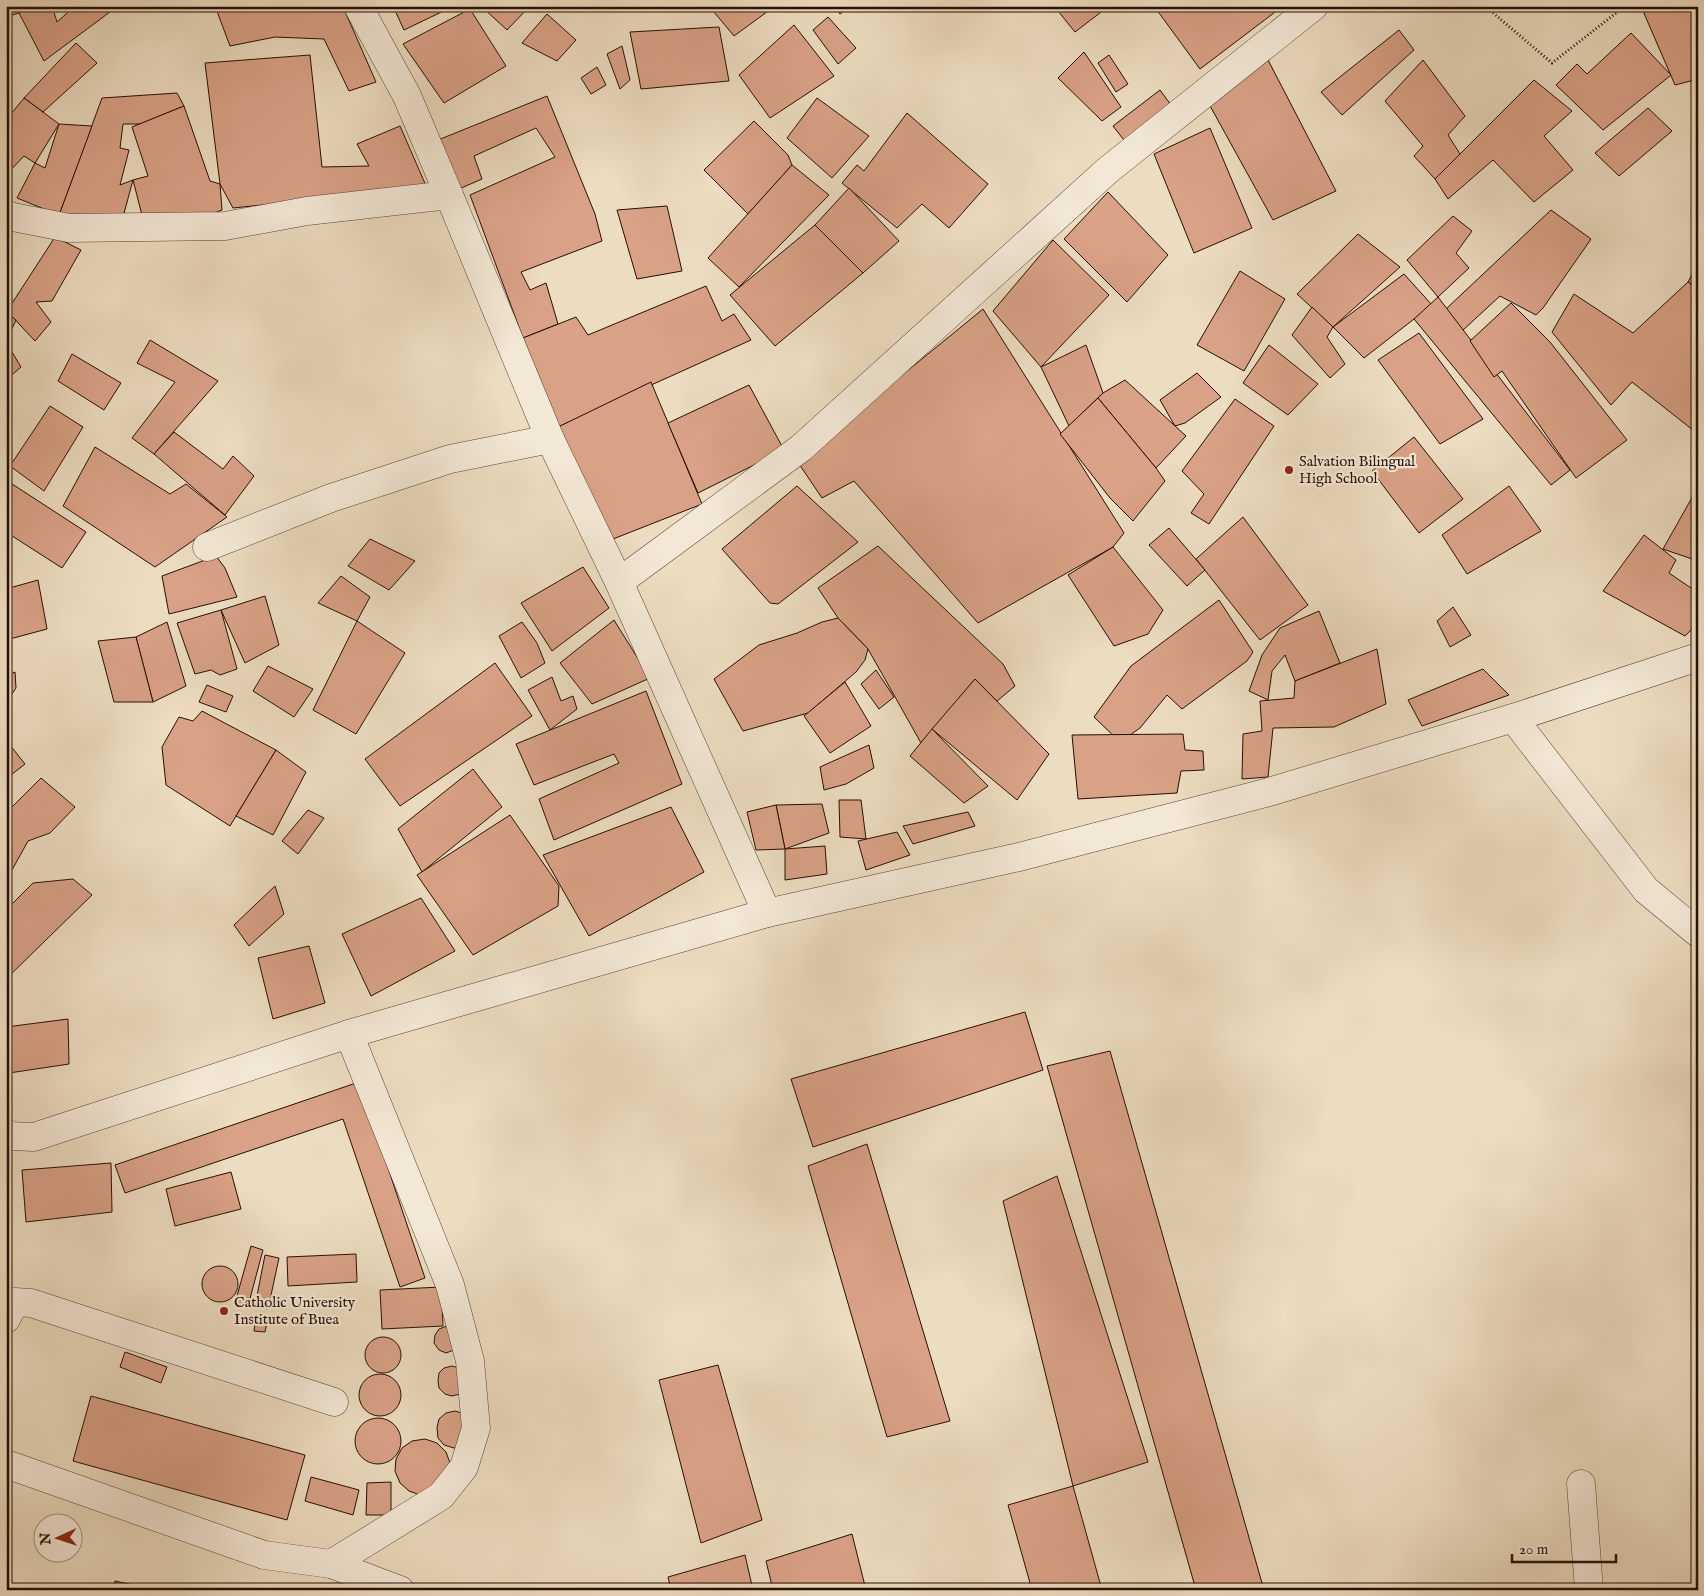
<svg xmlns="http://www.w3.org/2000/svg" width="1704" height="1596" font-family="'IM FELL English',serif">
	<style>
		.building { fill: #d9a186; stroke: #270e05 }
		.lines { fill: none; stroke-linecap: round; stroke-linejoin: round }
		.minor-casing { stroke: #584234; stroke-width: 29 }
		.path { stroke: #270e05; stroke-width: 3; stroke-dasharray: 1 2.5; stroke-linecap: butt }
		.minor { stroke: #f3e8d6; stroke-width: 28 }
		.poi-dot { fill: #8f2418; stroke: #f3e8d6; stroke-width: 2 }
		.labels { text-anchor: middle; stroke-width: 4.5; stroke-linejoin: round; paint-order: stroke }
		.poi-label { font-size: 15px; fill: #270e05; stroke: #f3e8d6; text-anchor: start }
	</style>
	<rect width="100%" height="100%" fill="#ecdcc0"/>
	<filter id="stains"><feTurbulence type="fractalNoise" baseFrequency=".004" numOctaves="4"/><feColorMatrix values="0 0 0 0 .2 0 0 0 0 .09 0 0 0 0 .02 0 0 0 .5 -.17"/></filter>
	<radialGradient id="worn" r=".72"><stop offset=".6" stop-color="#630" stop-opacity="0"/><stop offset="1" stop-color="#630" stop-opacity=".3"/></radialGradient>
	<g class="building">
		<polygon points="6,6 29,6 19,13 6,17"/>
		<polygon points="29,6 52,6 57,22 75,6 118,6 44,61 19,13"/>
		<polygon points="215,6 341,6 344,9 376,82 349,91 324,39 275,37 230,46"/>
		<polygon points="393,6 454,6 404,30"/>
		<polygon points="481,6 530,6 507,30"/>
		<polygon points="709,6 775,6 734,36"/>
		<polygon points="833,6 851,6 840,14"/>
		<polygon points="1054,6 1109,6 1075,32"/>
		<polygon points="1154,6 1283,6 1200,69"/>
		<polygon points="1654,6 1698,6 1698,79 1675,85 1643,11"/>
		<polygon points="470,9 506,66 444,103 403,44"/>
		<polygon points="547,14 576,40 557,61 522,43"/>
		<polygon points="828,17 856,48 838,64 813,30"/>
		<polygon points="794,25 834,76 770,118 739,75"/>
		<polygon points="719,27 729,81 641,89 630,32"/>
		<polygon points="1399,30 1414,50 1342,115 1321,92"/>
		<polygon points="1631,33 1671,75 1603,130 1556,85 1577,64 1587,74"/>
		<polygon points="76,43 97,63 43,112 24,98"/>
		<polygon points="622,46 630,80 620,89 607,54"/>
		<polygon points="1084,52 1121,107 1102,121 1058,78"/>
		<polygon points="310,55 322,167 369,166 357,144 400,126 427,188 233,208 220,184 205,63"/>
		<polygon points="1109,55 1128,84 1116,92 1098,63"/>
		<polygon points="1268,60 1336,191 1273,220 1209,104"/>
		<polygon points="1423,60 1465,116 1448,135 1460,154 1435,179 1414,156 1423,146 1385,101"/>
		<polygon points="597,67 606,85 591,94 581,78"/>
		<polygon points="1534,80 1572,111 1544,136 1573,170 1534,202 1493,160 1448,199 1435,179"/>
		<polygon points="1160,90 1174,109 1127,144 1113,126"/>
		<polygon points="177,93 184,106 140,124 123,124 120,148 129,150 120,185 133,180 123,217 59,215 102,98"/>
		<polygon points="547,96 595,214 602,241 521,272 530,290 546,283 558,324 523,338 470,195 555,157 536,128 474,156 482,179 459,189 438,140"/>
		<polygon points="24,98 59,124 35,163 24,156 6,175 6,120"/>
		<polygon points="817,98 869,136 832,178 787,138"/>
		<polygon points="184,106 210,181 220,184 222,210 212,214 145,227 133,180 148,176 132,127"/>
		<polygon points="1648,108 1672,131 1619,176 1595,153"/>
		<polygon points="907,113 988,184 949,228 922,204 897,228 842,183 857,165 864,171"/>
		<polygon points="754,121 788,155 792,165 748,214 704,170"/>
		<polygon points="59,124 92,126 59,215 17,198 35,163 45,168"/>
		<polygon points="1210,128 1252,228 1194,253 1154,154"/>
		<polygon points="792,165 829,195 739,287 708,258"/>
		<polygon points="849,188 899,241 863,273 815,225"/>
		<polygon points="1108,192 1168,255 1127,302 1064,239"/>
		<polygon points="667,206 682,271 637,279 617,210"/>
		<polygon points="1551,210 1591,239 1543,308 1536,315 1500,296 1462,331 1446,309"/>
		<polygon points="1453,216 1472,231 1456,253 1469,268 1438,297 1407,260"/>
		<polygon points="815,225 863,273 775,346 730,295"/>
		<polygon points="1358,234 1400,267 1333,327 1297,294"/>
		<polygon points="55,237 81,250 52,301 36,302 51,322 35,341 7,311"/>
		<polygon points="1053,240 1109,295 1041,367 993,311"/>
		<polygon points="1698,263 1698,289 1688,282"/>
		<polygon points="1240,271 1285,299 1244,371 1197,345"/>
		<polygon points="1404,274 1432,305 1364,358 1333,327"/>
		<polygon points="1688,282 1698,289 1698,434 1632,382 1611,405 1552,332 1574,294 1633,333"/>
		<polygon points="706,286 722,321 734,314 751,340 558,427 523,338 576,317 588,335"/>
		<polygon points="1438,297 1570,470 1551,485 1414,319"/>
		<polygon points="1511,303 1550,342 1627,440 1576,478 1502,371 1494,377 1470,341"/>
		<polygon points="1312,307 1333,327 1327,337 1345,364 1330,378 1292,335"/>
		<polygon points="983,309 1124,533 1113,547 978,623 854,481 822,498 797,461"/>
		<polygon points="6,312 16,320 6,342"/>
		<polygon points="1419,333 1483,419 1440,444 1378,360"/>
		<polygon points="150,340 218,381 154,454 132,438 175,382 137,363"/>
		<polygon points="6,342 21,367 6,380"/>
		<polygon points="1086,345 1103,393 1069,426 1041,367"/>
		<polygon points="1269,345 1318,384 1288,415 1243,383"/>
		<polygon points="72,354 121,383 104,410 58,381"/>
		<polygon points="1197,373 1221,397 1185,423 1175,426 1160,400"/>
		<polygon points="1125,380 1186,436 1156,468 1098,398 1103,393"/>
		<polygon points="651,382 702,504 613,539 558,427"/>
		<polygon points="749,385 784,450 698,493 668,423"/>
		<polygon points="1098,398 1156,468 1165,481 1133,521 1110,498 1060,434"/>
		<polygon points="1235,399 1274,426 1209,524 1191,513 1204,494 1182,471"/>
		<polygon points="50,406 83,427 44,491 10,466"/>
		<polygon points="174,432 223,469 233,456 254,476 225,515 154,454"/>
		<polygon points="1414,437 1463,499 1419,533 1372,471"/>
		<polygon points="95,447 170,494 186,484 227,517 155,567 63,506"/>
		<polygon points="6,480 86,532 62,568 6,532"/>
		<polygon points="797,486 858,542 778,604 770,603 722,549"/>
		<polygon points="1509,486 1541,531 1467,574 1442,535"/>
		<polygon points="1698,487 1698,561 1663,549"/>
		<polygon points="1243,517 1308,605 1260,640 1196,559"/>
		<polygon points="1169,528 1205,570 1187,586 1149,545"/>
		<polygon points="1644,535 1676,560 1669,573 1691,588 1698,581 1698,623 1685,636 1603,591"/>
		<polygon points="370,539 415,561 389,590 348,566"/>
		<polygon points="878,546 1003,664 1015,686 997,701 975,679 921,743 868,649 838,618 818,588"/>
		<polygon points="1113,547 1163,610 1148,634 1114,646 1068,575"/>
		<polygon points="216,556 225,568 237,597 169,614 162,576"/>
		<polygon points="583,567 609,608 552,651 521,603"/>
		<polygon points="341,576 370,597 357,621 318,603"/>
		<polygon points="38,580 47,629 6,640 6,589"/>
		<polygon points="265,596 279,645 245,663 221,610"/>
		<polygon points="1219,600 1253,652 1247,661 1182,709 1167,695 1140,728 1120,742 1094,717 1131,666"/>
		<polygon points="1453,607 1471,635 1450,647 1437,621"/>
		<polygon points="221,610 237,669 220,675 211,670 195,674 177,623"/>
		<polygon points="1319,611 1340,663 1295,681 1285,655 1272,671 1268,700 1249,691 1262,655 1280,628"/>
		<polygon points="838,618 868,649 865,660 856,672 808,713 743,731 714,679 759,645 797,633 822,622"/>
		<polygon points="614,620 650,678 592,704 560,663"/>
		<polygon points="357,621 405,653 356,734 313,710"/>
		<polygon points="167,622 186,686 153,702 136,637"/>
		<polygon points="522,622 537,643 545,663 521,678 499,636"/>
		<polygon points="136,637 153,702 114,702 98,641"/>
		<polygon points="1377,649 1386,704 1334,727 1273,728 1268,777 1242,779 1243,734 1262,731 1260,701 1294,698 1295,681"/>
		<polygon points="495,663 532,716 400,806 365,759"/>
		<polygon points="268,666 313,689 294,717 253,691"/>
		<polygon points="1483,669 1509,695 1422,726 1408,700"/>
		<polygon points="876,670 894,697 879,709 861,684"/>
		<polygon points="15,672 16,688 6,703 6,676"/>
		<polygon points="552,677 561,701 573,696 577,709 550,730 528,690"/>
		<polygon points="975,679 1049,754 1017,800 932,729"/>
		<polygon points="845,682 871,726 830,753 804,716"/>
		<polygon points="207,685 233,696 226,712 199,702"/>
		<polygon points="646,691 682,784 554,840 539,799 619,763 614,754 534,785 516,744"/>
		<polygon points="202,711 276,750 230,826 166,785 162,747 179,717 193,721"/>
		<polygon points="932,729 988,786 964,803 910,756"/>
		<polygon points="1183,734 1185,750 1203,751 1204,770 1181,771 1177,793 1078,799 1072,735"/>
		<polygon points="6,740 25,764 6,779"/>
		<polygon points="869,745 874,768 846,784 824,790 820,767"/>
		<polygon points="276,750 306,772 273,835 236,816"/>
		<polygon points="473,769 502,807 422,872 398,829"/>
		<polygon points="41,778 75,807 50,833 28,841 6,881 6,813"/>
		<polygon points="839,800 861,800 866,839 840,837"/>
		<polygon points="822,804 829,833 785,849 776,805"/>
		<polygon points="776,805 785,849 756,850 747,812"/>
		<polygon points="671,807 704,872 589,936 543,855"/>
		<polygon points="308,810 324,818 298,854 282,841"/>
		<polygon points="968,812 975,826 913,844 903,826"/>
		<polygon points="510,815 559,886 558,906 473,955 417,875"/>
		<polygon points="897,832 910,855 866,870 858,841"/>
		<polygon points="825,846 827,874 785,880 785,849"/>
		<polygon points="73,879 92,895 6,979 6,910 33,883"/>
		<polygon points="275,886 284,914 249,946 234,925"/>
		<polygon points="421,898 455,951 371,996 342,934"/>
		<polygon points="309,946 325,1003 273,1019 258,958"/>
		<polygon points="1025,1012 1043,1070 813,1147 791,1079"/>
		<polygon points="68,1019 69,1064 9,1073 6,1050 6,1027"/>
		<polygon points="1110,1051 1264,1590 1196,1590 1047,1066"/>
		<polygon points="359,1082 425,1278 400,1287 343,1119 125,1193 115,1165"/>
		<polygon points="867,1144 950,1421 887,1437 808,1166"/>
		<polygon points="111,1163 112,1212 26,1222 22,1170"/>
		<polygon points="231,1172 241,1209 175,1226 166,1189"/>
		<polygon points="1057,1176 1148,1462 1073,1486 1003,1201"/>
		<polygon points="251,1246 263,1250 248,1306 235,1303"/>
		<polygon points="356,1254 357,1282 288,1286 287,1257"/>
		<polygon points="265,1255 279,1258 268,1309 255,1306"/>
		<circle cx="220" cy="1284" r="18"/>
		<polygon points="441,1287 443,1326 382,1329 380,1290"/>
		<polygon points="256,1316 268,1318 265,1332 254,1331"/>
		<polygon points="447,1326 454,1350 446,1353 439,1350 434,1343 435,1335 439,1329"/>
		<circle cx="383" cy="1355" r="18"/>
		<polygon points="125,1352 167,1367 161,1383 120,1367"/>
		<polygon points="718,1365 762,1520 701,1543 659,1380"/>
		<polygon points="452,1366 459,1368 460,1394 452,1396 445,1394 439,1388 438,1381 439,1373 444,1368"/>
		<circle cx="380" cy="1395" r="21"/>
		<polygon points="91,1396 305,1455 287,1520 73,1461"/>
		<polygon points="455,1411 465,1414 463,1446 454,1448 444,1445 438,1438 437,1428 439,1419 446,1413"/>
		<circle cx="378" cy="1441" r="23"/>
		<polygon points="425,1439 437,1443 446,1452 450,1463 433,1494 420,1495 409,1491 400,1483 395,1471 396,1459 402,1448 412,1441"/>
		<polygon points="311,1477 359,1490 353,1515 305,1501"/>
		<polygon points="391,1482 391,1515 366,1515 367,1483"/>
		<polygon points="1073,1486 1102,1590 1032,1590 1008,1505"/>
		<polygon points="852,1534 866,1590 773,1590 766,1561"/>
		<polygon points="745,1555 753,1590 671,1590 668,1577"/>
		<polygon points="115,1581 138,1586 137,1590 114,1590"/>
	</g>
	<g class="lines">
		<g class="minor-casing">
			<g id="minor">
				<polyline points="358,6 407,96 449,195 550,439 619,582 767,913"/>
				<polyline points="6,214 13,217 69,228 225,226 307,211 449,195"/>
				<polyline points="207,547 331,498 450,459 550,439"/>
				<polyline points="619,582 801,448 1108,170 1314,6"/>
				<polyline points="1513,718 1646,890 1698,933"/>
				<polyline points="6,1133 9,1136 34,1137 349,1034 767,913 1019,857 1269,792 1513,718 1698,657"/>
				<polyline points="6,1319 15,1302 31,1303 334,1402"/>
				<polyline points="6,1464 264,1555 331,1564 441,1496 464,1467 476,1428 470,1361 450,1285 349,1034"/>
				<polyline points="1581,1484 1589,1590"/>
				<polyline points="331,1564 400,1590"/>
			</g>
		</g>
		<polyline class="path" points="1485,6 1552,63 1625,6"/>
		<use href="#minor" class="minor"/>
	</g>
	<g class="poi-dot">
		<circle cx="1289" cy="470" r="5"/>
		<circle cx="224" cy="1311" r="5"/>
	</g>
	<g class="labels">
		<g class="poi-label">
			<text x="1299" y="466">Salvation Bilingual<tspan x="1299" dy="17">High School</tspan></text>
			<text x="234" y="1307">Catholic University<tspan x="234" dy="17">Institute of Buea</tspan></text>
		</g>
	</g>
	<rect width="1704" height="1596" fill="none" stroke="#ecdcc0" stroke-width="25"/>
	<rect x="8" y="8" width="1689" height="1581" fill="none" stroke="#270e05" stroke-width="2.5"/>
	<rect x="12" y="12" width="1679" height="1571" fill="none" stroke="#270e05"/>
	<g transform="translate(58 1538) rotate(267)"><circle r="24" fill="#f3e8d6" stroke="#a19182"/>
	<path d="M0-4L9 19L0 12L-9 19Z" fill="#8f2418"/>
	<text y="-8" font-size="14" font-weight="bold" text-anchor="middle" fill="#270e05">N</text>
	</g>
	<path d="M1512 1554v8h104v-8" fill="none" stroke="#270e05" stroke-width="2.5"/>
	<text x="1519" y="1554" font-size="15" fill="#270e05" stroke="#f3e8d6" stroke-width="4" paint-order="stroke">20 m</text>
	<rect width="100%" height="100%" filter="url(#stains)"/>
	<rect width="100%" height="100%" fill="url(#worn)"/>
</svg>
